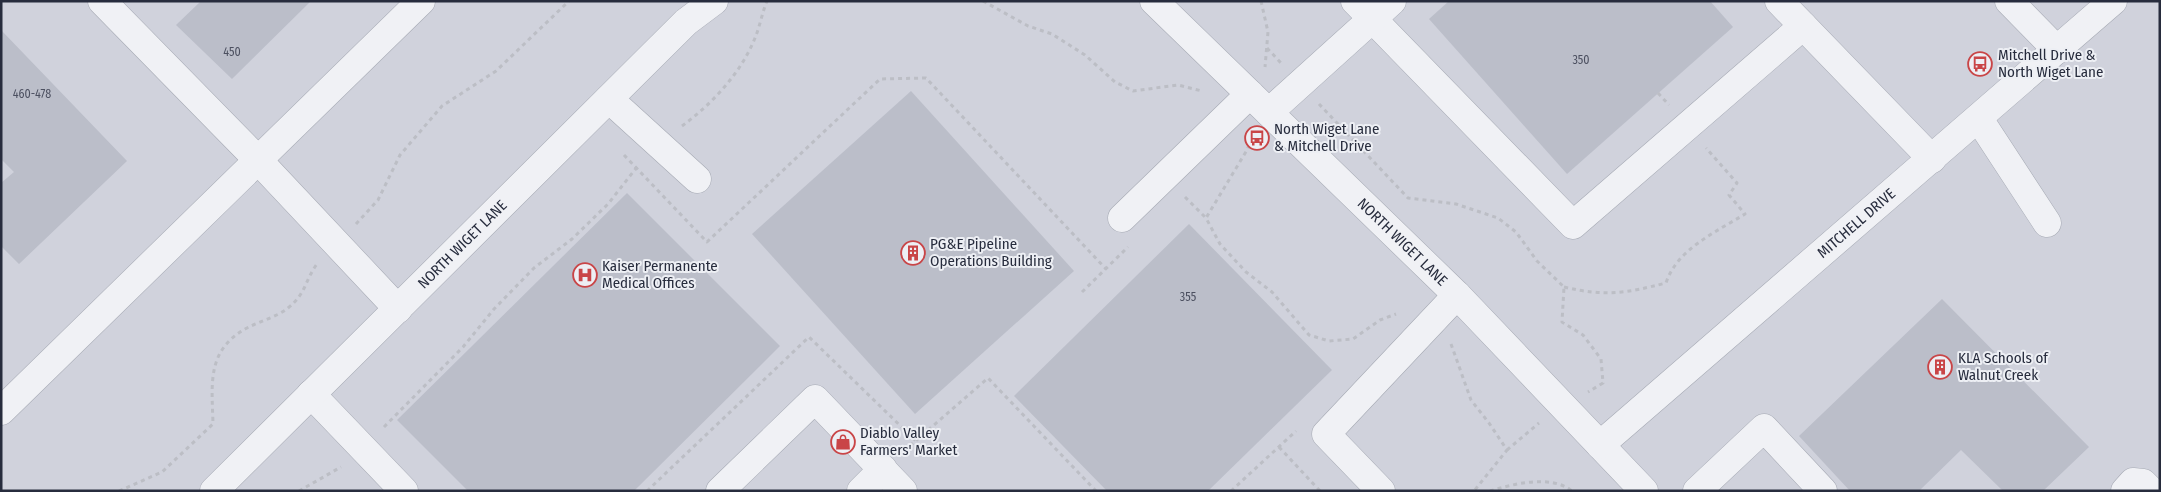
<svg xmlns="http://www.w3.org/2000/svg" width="2161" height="492" font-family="'Fira Sans Condensed',sans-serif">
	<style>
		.built { fill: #d0d2dc }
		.building { fill: #bbbec9 }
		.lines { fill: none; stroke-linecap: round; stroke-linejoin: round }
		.minor-casing { stroke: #a6aab4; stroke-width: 29 }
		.path { stroke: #bcbec5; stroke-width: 3; stroke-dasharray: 4 4; stroke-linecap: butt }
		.minor { stroke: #f0f1f5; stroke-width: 28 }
		.labels { text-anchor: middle; stroke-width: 4; stroke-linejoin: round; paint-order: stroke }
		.number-label { font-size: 12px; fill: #4c5060 }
		.poi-label { font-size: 15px; fill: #272c3d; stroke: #edeff4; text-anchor: start }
		.street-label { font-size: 15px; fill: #272c3d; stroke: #edeff4 }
	</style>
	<rect width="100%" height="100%" fill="#dde0e7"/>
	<rect class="built" x="1" y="1" width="2159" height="490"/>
	<g class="building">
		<polygon points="201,1 311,1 232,79 176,25"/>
		<polygon points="1449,1 1710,1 1733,27 1567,174 1429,19"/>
		<polygon points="1,30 127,161 19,264 1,246 1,183 14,172 1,159"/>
		<polygon points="911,91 1074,271 915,414 752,234"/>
		<polygon points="627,193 780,346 634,491 468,491 397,420"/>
		<polygon points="1189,224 1332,370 1208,491 1107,491 1014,396"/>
		<polygon points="1942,299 2089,447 2043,491 2003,491 1961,450 1919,491 1850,491 1799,436"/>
	</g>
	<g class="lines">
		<g class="minor-casing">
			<g id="minor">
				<polyline points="102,1 257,159 398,309"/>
				<path id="s1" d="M 1154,1 L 1457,295 L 1644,491"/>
				<polyline points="1355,1 1573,225 1803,26"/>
				<polyline points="1779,1 1932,159"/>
				<polyline points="2009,1 2057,50"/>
				<polyline points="609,99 697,179"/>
				<polyline points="1269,112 1392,1"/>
				<polyline points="1979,119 2047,223"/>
				<polyline points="1122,218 1250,94"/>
				<polyline points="311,394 404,491"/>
				<polyline points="1,411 421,1"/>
				<path id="s2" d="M 1600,445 L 2113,1"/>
				<path id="s3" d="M 214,491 L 686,22 L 714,1"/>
				<polyline points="720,491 815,399 903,491"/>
				<polyline points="861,491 883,469"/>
				<polyline points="1381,491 1326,434 1457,295"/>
				<polyline points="1697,491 1764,428 1823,491"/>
				<polyline points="2125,491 2133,482 2143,483 2151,491"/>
			</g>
		</g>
		<g class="path">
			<polyline points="983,1 1028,26 1052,34 1085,55 1115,82 1133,91 1178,85 1202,91"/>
			<polyline points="1261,1 1268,32 1265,67"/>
			<polyline points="1267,48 1281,63"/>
			<polyline points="1658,93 1669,105"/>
			<polyline points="1319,104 1408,198 1456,204 1498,218 1516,232 1537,261 1564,287 1562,322 1583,335 1601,359 1603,383 1588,392"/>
			<path d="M 682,126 C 712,104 741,73 755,38 C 760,26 762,13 767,1"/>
			<polyline points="1252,137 1247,150 1206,218 1220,244 1246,272 1272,292 1309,335 1329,341 1353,339 1380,320 1396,314"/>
			<polyline points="624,155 707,242 880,79 926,78 1106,269"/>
			<polyline points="1185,197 1206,218"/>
			<polyline points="356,224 378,200 400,155 442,106 496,71 569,1"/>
			<path d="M 1564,287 C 1606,297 1626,293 1666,283 C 1677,249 1716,232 1745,214 L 1729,195 L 1737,183 L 1706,148"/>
			<polyline points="1082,292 1128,247"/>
			<polyline points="1451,344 1471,400 1489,423 1507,450 1474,491"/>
			<polyline points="384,427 463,347 494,309 534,268 572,239 608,204 637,167"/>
			<polyline points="1279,447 1320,491"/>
			<polyline points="1507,450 1539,423"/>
			<polyline points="904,451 988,378 1096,491"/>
			<path d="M 119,491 L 162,472 L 213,424 C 212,384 206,350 247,328 C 260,321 277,317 288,308 C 306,294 305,280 317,264"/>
			<polyline points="299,491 341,467"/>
			<polyline points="647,491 809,337 916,441"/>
			<polyline points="1231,491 1296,431"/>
			<path d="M 1490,491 C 1513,484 1551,474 1572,491"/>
		</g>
		<use href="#minor" class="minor"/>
	</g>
	<defs>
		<g id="bus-ring" transform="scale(1.25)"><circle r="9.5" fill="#edeff4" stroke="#c94547" stroke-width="1.5"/><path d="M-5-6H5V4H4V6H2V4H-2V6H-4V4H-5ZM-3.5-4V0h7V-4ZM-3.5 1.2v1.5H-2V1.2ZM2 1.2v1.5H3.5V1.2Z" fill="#c94547"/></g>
		<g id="building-ring" transform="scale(1.25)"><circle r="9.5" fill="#edeff4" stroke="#c94547" stroke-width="1.5"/><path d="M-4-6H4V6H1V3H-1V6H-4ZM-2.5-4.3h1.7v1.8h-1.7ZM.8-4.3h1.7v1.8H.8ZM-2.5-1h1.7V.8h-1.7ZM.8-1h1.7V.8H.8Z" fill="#c94547"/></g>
		<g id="hospital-ring" transform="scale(1.25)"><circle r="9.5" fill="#edeff4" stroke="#c94547" stroke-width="1.5"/><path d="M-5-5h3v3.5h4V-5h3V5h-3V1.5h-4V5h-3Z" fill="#c94547"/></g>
		<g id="shop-ring" transform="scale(1.25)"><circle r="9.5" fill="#edeff4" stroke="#c94547" stroke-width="1.5"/><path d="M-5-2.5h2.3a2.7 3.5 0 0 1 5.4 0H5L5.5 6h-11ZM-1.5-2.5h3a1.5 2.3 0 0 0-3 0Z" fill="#c94547"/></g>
	</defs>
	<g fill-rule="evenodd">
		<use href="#bus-ring" x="1980" y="64"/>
		<use href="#bus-ring" x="1257" y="138"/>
		<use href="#building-ring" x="913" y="253"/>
		<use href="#hospital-ring" x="585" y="275"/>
		<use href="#building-ring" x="1940" y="367"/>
		<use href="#shop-ring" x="843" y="442"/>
	</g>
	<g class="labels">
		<g class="number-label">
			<text x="232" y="56">450</text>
			<text x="1581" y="64">350</text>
			<text x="32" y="98">460-478</text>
			<text x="1188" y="301">355</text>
		</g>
		<g class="poi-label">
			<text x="1998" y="60">Mitchell Drive &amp;<tspan x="1998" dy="17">North Wiget Lane</tspan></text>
			<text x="1274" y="134">North Wiget Lane<tspan x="1274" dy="17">&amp; Mitchell Drive</tspan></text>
			<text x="930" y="249">PG&amp;E Pipeline<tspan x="930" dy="17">Operations Building</tspan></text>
			<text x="602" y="271">Kaiser Permanente<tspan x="602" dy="17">Medical Offices</tspan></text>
			<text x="1958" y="363">KLA Schools of<tspan x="1958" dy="17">Walnut Creek</tspan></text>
			<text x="860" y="438">Diablo Valley<tspan x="860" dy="17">Farmers' Market</tspan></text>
		</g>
		<g class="street-label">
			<text dy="5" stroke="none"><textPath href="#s2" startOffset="339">MITCHELL DRIVE</textPath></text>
			<text dy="5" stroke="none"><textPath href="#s1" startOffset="346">NORTH WIGET LANE</textPath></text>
			<text dy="5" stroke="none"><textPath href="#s3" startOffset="350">NORTH WIGET LANE</textPath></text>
		</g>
	</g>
	<rect width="2161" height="492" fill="none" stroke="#272c3d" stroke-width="5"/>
</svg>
